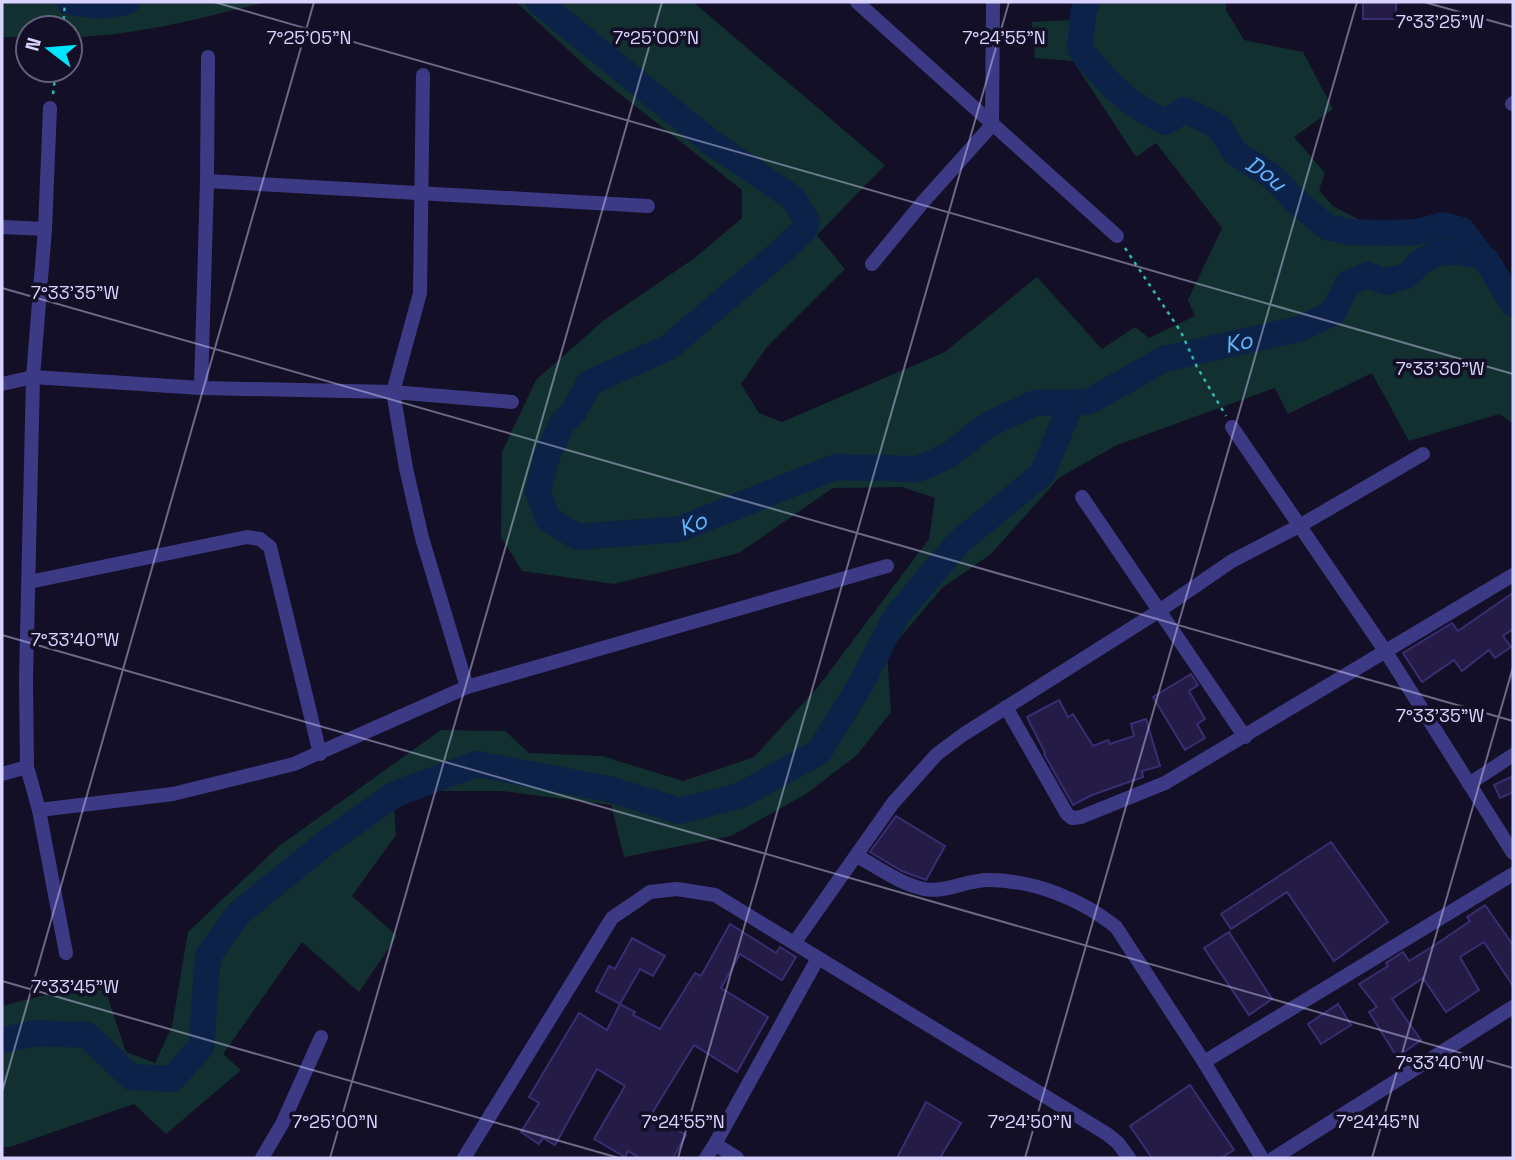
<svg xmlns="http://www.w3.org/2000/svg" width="1515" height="1160" font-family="'Space Grotesk',sans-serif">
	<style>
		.green { fill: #12302f }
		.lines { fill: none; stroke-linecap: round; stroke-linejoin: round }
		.river { stroke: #0c2248; stroke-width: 26 }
		.building { fill: #241b47; stroke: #3b2d73; stroke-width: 2 }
		.path { stroke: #2fb8b0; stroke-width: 2.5; stroke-dasharray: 3.5 5; stroke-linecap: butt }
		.minor { stroke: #3d3a85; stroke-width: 14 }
		.ticks { fill: none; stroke: #d9d4ff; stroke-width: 2; stroke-opacity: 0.45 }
		.labels { text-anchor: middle; stroke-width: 7; stroke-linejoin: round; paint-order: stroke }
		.water-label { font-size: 23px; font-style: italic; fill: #62b6ff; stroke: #130f26 }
		.ticks-label { font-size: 18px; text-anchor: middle; fill: #d9d4ff; stroke: #130f26; stroke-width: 7; stroke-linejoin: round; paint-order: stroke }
	</style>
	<rect width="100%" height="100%" fill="#130f26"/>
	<g class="green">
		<path d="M 2,2 L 266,2 C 202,18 136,36 70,37 L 70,28 L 28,28 L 28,37 L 2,37 Z"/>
		<polygon points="516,2 693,2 885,165 817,235 845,269 767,347 741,384 759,413 782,422 945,352 1037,277 1102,349 1135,327 1149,338 1195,316 1188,300 1222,228 1156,143 1136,157 1073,61 1035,58 1032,22 1073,20 1079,2 1226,2 1226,10 1244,40 1303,52 1333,109 1294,137 1325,173 1319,190 1333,206 1385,233 1417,232 1443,225 1462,230 1469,237 1481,256 1487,261 1513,304 1513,423 1499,414 1409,441 1372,373 1288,414 1275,388 1117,445 1060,477 991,554 942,588 887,653 891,712 857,755 806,794 731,836 624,857 611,805 502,791 438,791 394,809 396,835 352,896 397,936 359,992 302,942 223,1054 241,1070 166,1134 134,1104 10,1147 2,1147 2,1006 84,985 106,992 126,1052 155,1063 172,1026 188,932 279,846 441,730 505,731 529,753 602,756 683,781 754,757 818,687 929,539 935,498 902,487 833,488 739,553 614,584 522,571 501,537 502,452 536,380 603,321 696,257 742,218 742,190 592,72"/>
	</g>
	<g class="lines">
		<g class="river">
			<polyline points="69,2 101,6 127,2"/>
			<path id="s1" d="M 539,2 L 713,144 L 793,198 L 807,222 L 804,230 L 784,249 L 669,347 L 589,383 L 574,412 L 562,423 L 547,456 L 538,492 L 548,519 L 578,537 L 680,529 L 835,467 L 918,469 L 948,456 L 989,424 L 1035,403 L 1088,402 L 1164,359 L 1299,329 L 1333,313 L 1348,283 L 1368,275 L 1385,282 L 1408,275 L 1420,262 L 1438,253 L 1457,252 L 1481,256 L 1487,261 L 1513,304"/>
			<path id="s2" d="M 1087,2 L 1083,13 L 1080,49 C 1107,83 1126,103 1165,122 L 1184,110 L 1218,126 L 1236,154 L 1272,176 L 1298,203 L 1327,227 L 1350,232 L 1385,233 L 1417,232 L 1443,225 L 1462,230 L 1481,256"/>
			<polyline points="2,1040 36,1033 87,1035 131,1077 172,1079 201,1047 208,956 239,913 328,841 395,794 476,764 609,789 680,811 741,795 819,752 859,687 897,615 959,542 1042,474 1072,402"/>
		</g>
	</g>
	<g class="building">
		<rect x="1363" y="2" width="33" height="17"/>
		<polygon points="1513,593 1513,629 1503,636 1511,647 1495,658 1489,650 1462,671 1454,660 1422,682 1403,653 1452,623 1458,631"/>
		<polygon points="1191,674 1198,685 1189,691 1205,719 1197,724 1205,738 1185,750 1153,697"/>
		<polygon points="1059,700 1068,717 1073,714 1093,746 1108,740 1110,744 1134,736 1131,724 1146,719 1160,766 1142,771 1143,777 1092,795 1073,805 1044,754 1045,753 1027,717"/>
		<polygon points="1513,776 1513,792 1500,798 1494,785"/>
		<polygon points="896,816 945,846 926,880 902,871 870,852"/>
		<polygon points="1331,842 1388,922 1334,961 1287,892 1231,929 1221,914"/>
		<polygon points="1485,905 1513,945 1513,986 1484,942 1460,957 1479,990 1446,1012 1423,978 1392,999 1421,1040 1397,1057 1369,1012 1377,1007 1359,984 1388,966 1386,963 1403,952 1409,961 1435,945 1470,921 1467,917"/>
		<polygon points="730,924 776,953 780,947 796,957 782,980 740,954 721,988 768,1017 737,1072 694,1045 651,1115 686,1135 673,1158 640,1158 628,1151 625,1157 594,1139 625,1086 597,1069 555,1145 543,1138 539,1144 521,1132 539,1103 529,1097 579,1013 607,1030 620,1004 635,1012 633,1015 660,1029 695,973 701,976"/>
		<polygon points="1229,932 1272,999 1249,1015 1204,948"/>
		<polygon points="632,938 665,956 653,976 640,969 620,1004 596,991 609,966 615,969"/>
		<polygon points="1338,1004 1351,1025 1321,1044 1308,1024"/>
		<polygon points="1190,1085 1234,1150 1221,1158 1152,1158 1130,1126"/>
		<polygon points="926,1102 961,1123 940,1158 897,1158"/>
	</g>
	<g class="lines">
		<g class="path">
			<polyline points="63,28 65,2"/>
			<polyline points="53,94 56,70"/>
			<polyline points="1125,248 1181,332 1197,367 1226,416"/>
		</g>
		<g class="minor">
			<polyline points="857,2 1117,236"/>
			<polyline points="423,75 420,293 393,392 406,468 422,538 467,687"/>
			<polyline points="1512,104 1513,103"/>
			<polyline points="50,108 45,229 33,377 26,679 27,767 39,810 66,953"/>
			<polyline points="207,181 648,206"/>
			<polyline points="2,227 45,229"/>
			<polyline points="872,264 923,202 992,125 993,2"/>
			<polyline points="2,384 33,377 201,388 393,392 512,402"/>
			<polyline points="201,388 207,181 208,57"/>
			<polyline points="1232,427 1386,652 1513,853"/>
			<polyline points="1082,497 1245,737"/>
			<polyline points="29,582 247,537 260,539 270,547 320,754"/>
			<polyline points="1006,707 1067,814 1072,818 1081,817 1165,783 1513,575"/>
			<polyline points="2,774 27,767"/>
			<polyline points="1469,784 1513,755"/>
			<polyline points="39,810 173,794 294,764 467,687 887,566"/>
			<path d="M 857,856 C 879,868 900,884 924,889 C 945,893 967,880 988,880 C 1034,880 1081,899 1116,927 L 1204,1062 L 1262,1158"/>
			<polyline points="795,942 893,803 937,754 964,734 1159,611 1232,561 1301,525 1423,454"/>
			<polyline points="1204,1062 1513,874"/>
			<polyline points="715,1144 818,958"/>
			<polyline points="262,1158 282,1124 321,1037"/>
			<polyline points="464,1158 612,918 650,892 677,889 715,895 1107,1134 1118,1143 1129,1158"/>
			<polyline points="706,1158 715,1144 737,1158"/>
			<polyline points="1274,1158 1513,1007"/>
		</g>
	</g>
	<path class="ticks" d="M 214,2 L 1513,374M 1424,2 L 1513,27M 2,288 L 1513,721M 2,635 L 1513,1068M 2,981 L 619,1158M 2,1092 L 314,2M 330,1158 L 662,2M 678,1158 L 1009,2M 1025,1158 L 1357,2M 1372,1158 L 1513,667"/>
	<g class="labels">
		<g class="water-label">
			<text dy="8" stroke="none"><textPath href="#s2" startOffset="290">Dou</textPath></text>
			<text dy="8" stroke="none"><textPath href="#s1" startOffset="1514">Ko</textPath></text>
			<text dy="8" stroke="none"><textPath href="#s1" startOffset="926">Ko</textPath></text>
		</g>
	</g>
	<g class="ticks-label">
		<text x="1440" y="28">7°33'25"W</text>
		<text x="309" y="44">7°25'05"N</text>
		<text x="656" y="44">7°25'00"N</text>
		<text x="1004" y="44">7°24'55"N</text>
		<text x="75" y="299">7°33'35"W</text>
		<text x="1440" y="375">7°33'30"W</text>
		<text x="75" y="646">7°33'40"W</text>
		<text x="1440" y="722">7°33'35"W</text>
		<text x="75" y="993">7°33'45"W</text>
		<text x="1440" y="1069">7°33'40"W</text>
		<text x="335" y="1128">7°25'00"N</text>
		<text x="683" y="1128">7°24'55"N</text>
		<text x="1030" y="1128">7°24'50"N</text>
		<text x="1378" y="1128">7°24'45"N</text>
	</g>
	<rect width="1515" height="1160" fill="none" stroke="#d9d4ff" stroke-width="7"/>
	<g transform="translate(49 49) rotate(286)"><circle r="33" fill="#130f26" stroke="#625e7d" stroke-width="2"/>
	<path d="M0-5L12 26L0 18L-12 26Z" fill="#00e5ff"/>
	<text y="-10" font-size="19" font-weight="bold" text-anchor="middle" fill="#d9d4ff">N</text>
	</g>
</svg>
